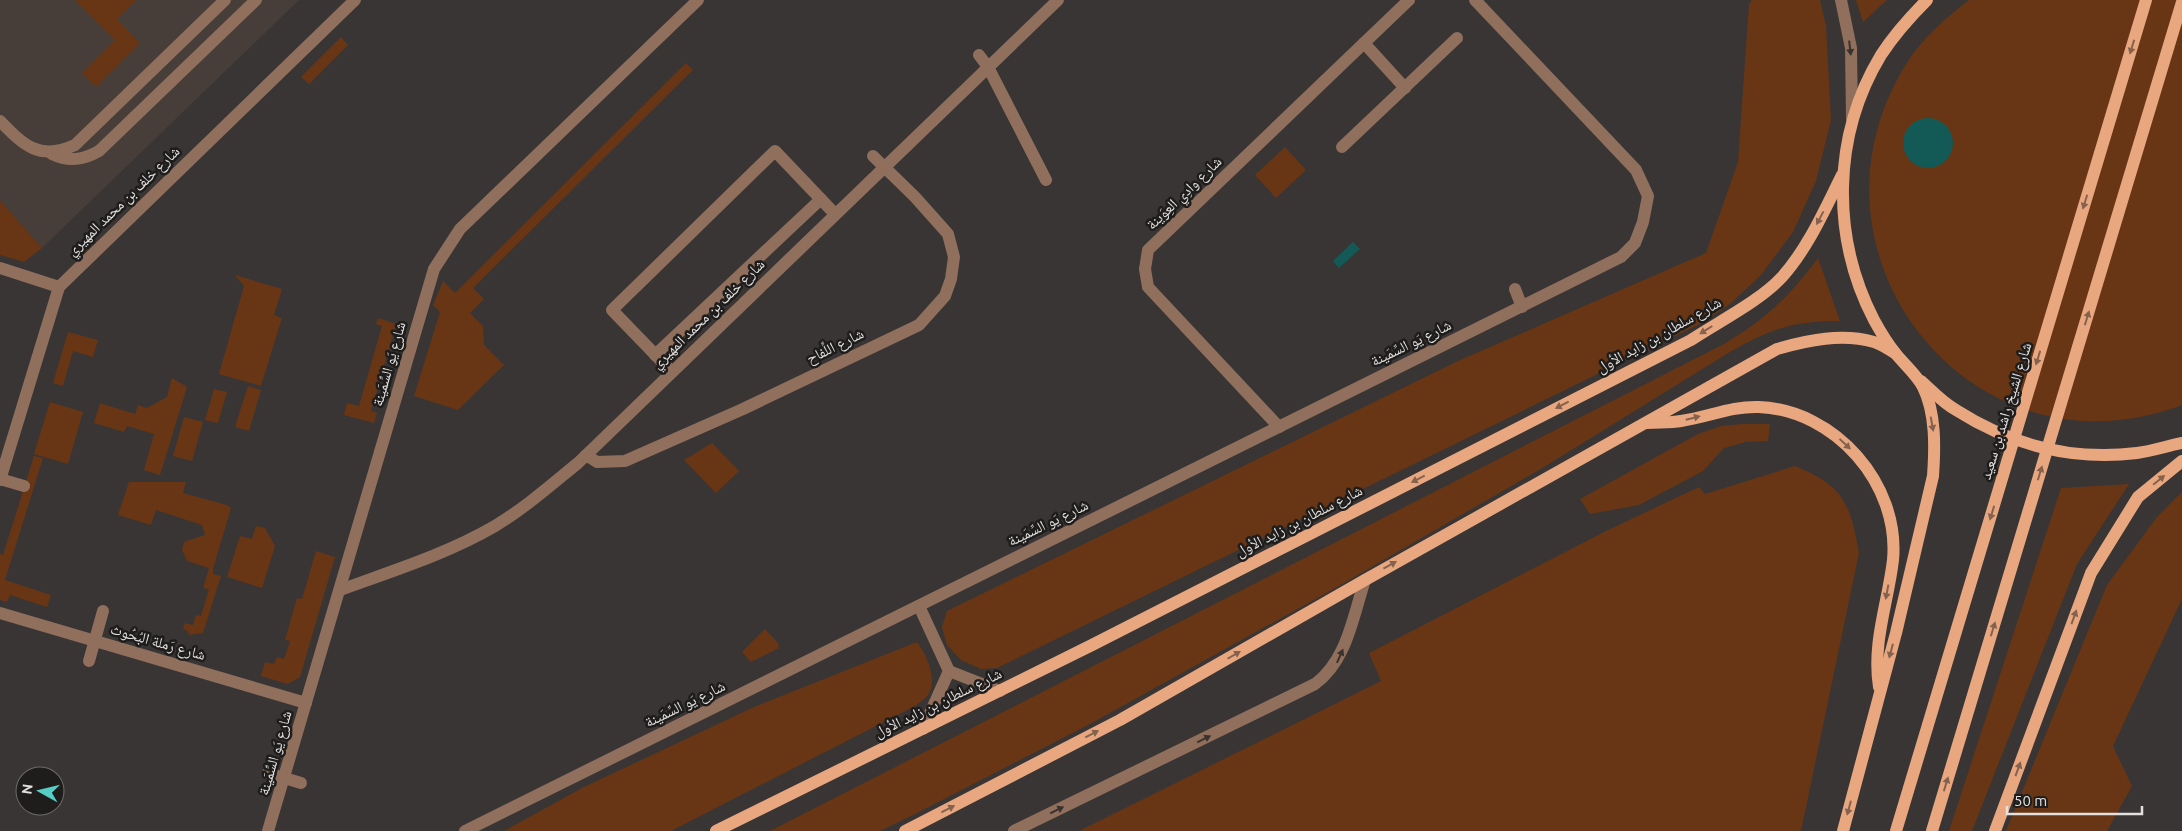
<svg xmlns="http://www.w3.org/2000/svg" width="2182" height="831" font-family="Ubuntu,'Noto Naskh Arabic',sans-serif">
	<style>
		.built { fill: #473e39 }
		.green { fill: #683615 }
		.water { fill: #135a56 }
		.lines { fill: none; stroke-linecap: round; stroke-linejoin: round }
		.minor { stroke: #906f5d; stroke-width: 12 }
		.major { stroke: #e9a780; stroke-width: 12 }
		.major-bridge { stroke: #e9a780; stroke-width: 12 }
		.oneway { fill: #84624e }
		.oneway2 { fill: #3a322c }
		.labels { text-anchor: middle; stroke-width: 5; stroke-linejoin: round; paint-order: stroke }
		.street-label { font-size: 15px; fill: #e3e1e0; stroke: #1e1d1c }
	</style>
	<rect width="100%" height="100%" fill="#383534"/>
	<polygon class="built" points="0,0 299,0 42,248 0,200"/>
	<g class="green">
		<polygon points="75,0 136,0 117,19 140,43 96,87 82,73 115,40"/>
		<polygon points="1752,0 1820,0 1826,26 1831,120 1816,181 1793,232 1761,275 1730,304 1702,323 997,668 981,669 961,660 947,645 942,627 947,611 1458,361 1706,253 1738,162 1749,4"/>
		<polygon points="1856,0 1887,0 1863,22"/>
		<path d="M 1969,0 L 2182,0 L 2182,405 C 1968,486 1785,247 1910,58 C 1926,35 1947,17 1969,0 Z"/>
		<polygon points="341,37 348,45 309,84 301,77"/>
		<polygon points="686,63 693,70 473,288 484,299 470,313 483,326 484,345 504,365 458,410 414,396 440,312 433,305 443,281 455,293"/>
		<polygon points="1285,147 1306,170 1276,198 1255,175"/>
		<polygon points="0,200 42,248 24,262 0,255"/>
		<path d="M 1818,258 L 1840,321 C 1792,321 1771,329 1730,352 L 1544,467 L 1337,587 L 1090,724 L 915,814 L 880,831 L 770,831 L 1724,344 C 1766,319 1789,297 1818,258 Z"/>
		<polygon points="235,275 282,289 274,315 282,318 261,386 219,374 244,286"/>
		<polygon points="378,318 396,324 371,411 377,413 374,423 344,415 347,403 359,406 382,326 376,324"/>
		<polygon points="68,332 98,340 93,357 73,351 63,386 53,383"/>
		<polygon points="172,378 187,387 160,475 144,470 154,434 127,426 124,432 94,423 100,403 135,414 138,405 147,408 167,397"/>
		<polygon points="248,386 261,390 249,431 235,427"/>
		<polygon points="214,389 227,392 218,423 205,420"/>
		<polygon points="50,402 83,412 68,464 34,454"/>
		<polygon points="184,417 203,422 192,461 173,456"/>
		<polygon points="1742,424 1770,424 1768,441 1746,442 1724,448 1703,471 1639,505 1590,514 1580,499 1698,434 1721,426"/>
		<polygon points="712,443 739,471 716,493 684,460"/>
		<polygon points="34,456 43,458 5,580 51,595 47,607 10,595 7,602 0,600 0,554 3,555"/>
		<path d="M 1795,466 C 1844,486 1850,503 1859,553 L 1801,831 L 1079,831 L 1381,681 L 1369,653 L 1606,531 L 1699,487 L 1705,494 Z"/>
		<polygon points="129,482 186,482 183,493 227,505 231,508 213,569 213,574 221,576 203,633 189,635 188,631 183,629 185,623 193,625 196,615 201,616 209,589 203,588 209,568 187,561 182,550 184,542 205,535 202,525 156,510 151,525 118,515"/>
		<polygon points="2129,484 2077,564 1972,831 1949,831 2061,488"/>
		<polygon points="2182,492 2182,599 2113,746 2132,786 2107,831 2006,831 2107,585 2157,517"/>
		<polygon points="256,526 265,528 275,546 262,588 227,577 240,536 252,539"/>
		<polygon points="316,551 335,557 300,677 288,684 261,676 265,662 274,664 277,657 284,659 290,641 285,640 297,598 302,599"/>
		<polygon points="765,629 778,643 779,648 751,662 742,652"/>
		<path d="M 917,642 C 927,655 938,680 928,695 C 925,699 919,703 915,706 L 671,831 L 504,831 L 584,787 L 754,707 Z"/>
	</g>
	<g class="water">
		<circle cx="1928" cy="143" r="25"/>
		<polygon points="1353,242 1360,249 1339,268 1333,261"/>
	</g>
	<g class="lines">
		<g class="minor">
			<polyline points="1841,0 1851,48 1852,119"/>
			<polyline points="1364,43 1405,88"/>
			<polyline points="979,55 988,67 1046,180"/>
			<path d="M 0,121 C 24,146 40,161 75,145 L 225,0"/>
			<polyline points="1342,147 1457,38"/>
			<path d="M 52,154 C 69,162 83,160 99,151 L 256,0"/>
			<polyline points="0,268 59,287"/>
			<polyline points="1515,289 1522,307"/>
			<polyline points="655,355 821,199"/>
			<polyline points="672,372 612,310 775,151 835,214"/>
			<polyline points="1279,427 1148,287 1145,269 1148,250 1409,0"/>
			<polyline points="586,455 597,462 625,461 743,409 919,325 945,296 951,279 954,257 948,234 915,197 873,156"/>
			<polyline points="0,479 24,486"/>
			<polyline points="0,480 59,287 355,0"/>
			<path d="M 340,590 C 392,571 447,554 495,526 C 525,508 551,485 578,463 L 1058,0"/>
			<polyline points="919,606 949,671 1000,691"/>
			<polyline points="0,613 306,703"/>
			<polyline points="89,661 103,611"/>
			<polyline points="923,729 949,671"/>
			<polyline points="268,773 301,783"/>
			<polyline points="268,831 434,269 460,229 698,0"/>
			<polyline points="465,831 1621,257 1635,243 1643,222 1648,196 1636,170 1475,0"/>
			<path d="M 1014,831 L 1315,684 C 1347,661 1353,616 1365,580"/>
		</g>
		<g class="major">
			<path d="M 1921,381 C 1932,391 1943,403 1956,410 C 2011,445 2073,461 2137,453 C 2152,451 2167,446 2182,443"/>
			<path d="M 1647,423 C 1659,422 1670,423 1681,421 C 1709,417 1731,406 1759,407 C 1835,410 1900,484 1893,560 C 1888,603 1872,643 1879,687"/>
			<path d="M 716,831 L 1092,645 L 1691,340 C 1718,322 1760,301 1782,277 C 1808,248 1825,209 1842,175"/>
			<path d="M 905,831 L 1120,720 L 1365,580 L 1777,349 C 1808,340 1842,333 1874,342 C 1881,344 1888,349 1895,353"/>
			<path d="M 1843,831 L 1896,633 L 1933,476 C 1935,448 1936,413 1923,387 C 1917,375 1905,365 1896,354 C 1888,344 1880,331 1874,320 C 1831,237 1832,136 1881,55 C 1894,35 1910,17 1927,0"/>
			<polyline points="1995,831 2091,573 2138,497 2182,461"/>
		</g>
		<g class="major-bridge">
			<polyline points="1896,831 2146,0"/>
			<polyline points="1932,831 2182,2"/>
		</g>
	</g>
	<defs><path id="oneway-solid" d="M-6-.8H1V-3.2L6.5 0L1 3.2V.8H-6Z" transform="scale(1.25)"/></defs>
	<g class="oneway">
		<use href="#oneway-solid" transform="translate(2132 47) rotate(107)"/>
		<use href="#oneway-solid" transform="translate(2085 202) rotate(107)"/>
		<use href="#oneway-solid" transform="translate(1820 218) rotate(118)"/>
		<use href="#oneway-solid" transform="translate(2087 318) rotate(-73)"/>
		<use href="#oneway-solid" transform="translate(1706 330) rotate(148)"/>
		<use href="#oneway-solid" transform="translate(2038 358) rotate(107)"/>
		<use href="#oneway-solid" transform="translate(1562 405) rotate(153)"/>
		<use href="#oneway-solid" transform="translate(1693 418) rotate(-14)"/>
		<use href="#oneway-solid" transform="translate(1932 424) rotate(80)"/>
		<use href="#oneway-solid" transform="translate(1845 444) rotate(43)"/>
		<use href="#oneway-solid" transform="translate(2040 473) rotate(-73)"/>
		<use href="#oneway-solid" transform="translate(1418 479) rotate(153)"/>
		<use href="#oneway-solid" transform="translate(2159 480) rotate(-39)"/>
		<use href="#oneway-solid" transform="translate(1992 513) rotate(107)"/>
		<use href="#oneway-solid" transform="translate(1390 565) rotate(-29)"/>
		<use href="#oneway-solid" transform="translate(1887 592) rotate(101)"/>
		<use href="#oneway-solid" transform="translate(2074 617) rotate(-70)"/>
		<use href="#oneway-solid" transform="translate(1993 629) rotate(-73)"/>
		<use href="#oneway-solid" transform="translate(1891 651) rotate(105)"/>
		<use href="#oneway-solid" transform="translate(1234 655) rotate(-30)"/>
		<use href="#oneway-solid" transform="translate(1092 734) rotate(-27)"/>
		<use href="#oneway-solid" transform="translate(2018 769) rotate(-70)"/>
		<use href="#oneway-solid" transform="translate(1946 784) rotate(-73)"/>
		<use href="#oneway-solid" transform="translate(1849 808) rotate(105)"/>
		<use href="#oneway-solid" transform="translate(948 809) rotate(-27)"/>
	</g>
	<g class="oneway2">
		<use href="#oneway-solid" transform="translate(1850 48) rotate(83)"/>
		<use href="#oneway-solid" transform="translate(1340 656) rotate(-66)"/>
		<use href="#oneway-solid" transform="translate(1204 739) rotate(-26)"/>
		<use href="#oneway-solid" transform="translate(1057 810) rotate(-26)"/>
	</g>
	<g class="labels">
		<g class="street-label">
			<text transform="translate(1184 193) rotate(-44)" y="5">شارع وادِي العِوَينة</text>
			<text transform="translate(123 201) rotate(-44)" y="5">شارع خلف بن محمد المهيري</text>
			<text transform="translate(708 314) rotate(-44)" y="5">شارع خلف بن محمد المهيري</text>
			<text transform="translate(1659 335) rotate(-29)" y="5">شارع سلطان بن زايد الأول</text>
			<text transform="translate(1411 343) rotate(-26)" y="5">شارع يَو السِّمَينة</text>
			<text transform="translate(835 346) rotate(-26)" y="5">شارع اللِّفاح</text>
			<text transform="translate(389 364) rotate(-74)" y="5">شارع يَو السِّمَينة</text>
			<text transform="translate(2006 411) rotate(-73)" y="5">شارع الشيخ راشد بن سعيد</text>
			<text transform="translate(1299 521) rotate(-27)" y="5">شارع سلطان بن زايد الأول</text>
			<text transform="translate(1048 523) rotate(-26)" y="5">شارع يَو السِّمَينة</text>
			<text transform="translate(158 642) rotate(16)" y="5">شارع رَملة البُحُوث</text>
			<text transform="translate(938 703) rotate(-26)" y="5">شارع سلطان بن زايد الأول</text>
			<text transform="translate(685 704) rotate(-26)" y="5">شارع يَو السِّمَينة</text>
			<text transform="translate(275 753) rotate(-74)" y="5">شارع يَو السِّمَينة</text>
		</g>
	</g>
	<g transform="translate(40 791) rotate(278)"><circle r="24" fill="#1e1d1c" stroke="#6d6b6a"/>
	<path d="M0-4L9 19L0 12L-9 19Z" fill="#55cec6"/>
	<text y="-8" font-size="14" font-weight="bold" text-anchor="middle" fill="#e3e1e0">N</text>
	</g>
	<path d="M2007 806v8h135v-8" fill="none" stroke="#e3e1e0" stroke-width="2.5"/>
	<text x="2014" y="806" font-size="15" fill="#e3e1e0" stroke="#1e1d1c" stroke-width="4" paint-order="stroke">50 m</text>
</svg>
